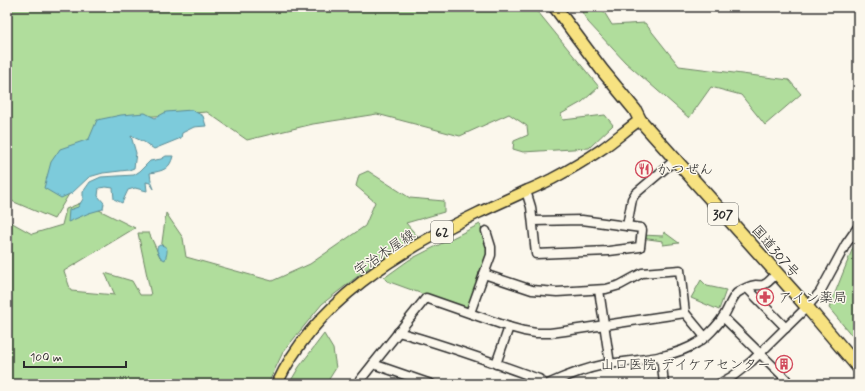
<svg xmlns="http://www.w3.org/2000/svg" width="865" height="391" font-family="Mynerve,'Klee One',sans-serif">
	<style>
		.green { fill: #b0dd9c; stroke: #6e8464 }
		.water { fill: #7dcbdb; stroke: #5c8b95 }
		.lines { fill: none; stroke-linecap: round; stroke-linejoin: round }
		.minor-casing { stroke: #2b2b2b; stroke-width: 11 }
		.major-casing { stroke: #2b2b2b; stroke-width: 13 }
		.highway-casing { stroke: #2b2b2b; stroke-width: 15 }
		.minor { stroke: #fbf7ec; stroke-width: 8 }
		.major { stroke: #f7e281; stroke-width: 10 }
		.highway { stroke: #f7e281; stroke-width: 12 }
		.labels { text-anchor: middle; stroke-width: 3; stroke-linejoin: round; paint-order: stroke }
		.shield { fill: #fbf7ec; stroke: #696865; stroke-width: 1 }
		.shield-label { font-size: 13px; font-weight: bold; fill: #2b2b2b }
		.poi-label { font-size: 14px; fill: #2b2b2b; stroke: #fbf7ec; text-anchor: start }
		.street-label { font-size: 14px; fill: #2b2b2b; stroke: #fbf7ec }
	</style>
	<rect width="100%" height="100%" fill="#fbf7ec"/>
	<filter id="ink" filterUnits="userSpaceOnUse"><feTurbulence type="fractalNoise" baseFrequency=".025" numOctaves="2"/><feDisplacementMap in="SourceGraphic" scale="8" xChannelSelector="R" yChannelSelector="G"/><feConvolveMatrix kernelMatrix="1 2 1 2 8 2 1 2 1" color-interpolation-filters="sRGB"/></filter>
	<g filter="url(#ink)">
		<g class="green">
			<polygon points="7,7 534,7 599,87 582,102 561,114 563,120 605,115 613,125 589,148 523,152 513,149 514,141 528,135 527,126 509,114 460,136 377,114 313,124 247,140 207,112 102,120 95,151 54,219 7,199"/>
			<polygon points="579,7 601,7 612,25 645,23 679,66 789,80 801,94 765,125 741,95 711,87 689,118 625,62 588,22"/>
			<polygon points="368,171 410,198 444,201 444,212 406,223 418,237 371,266 322,304 283,352 268,384 7,384 7,220 32,234 62,225 66,209 83,202 135,228 64,271 71,291 115,295 105,273 132,281 140,295 151,295 138,233 149,233 160,257 166,213 183,238 186,257 272,281 310,264 365,226 375,202 356,186 359,175"/>
			<polygon points="480,224 484,236 488,256 469,306 464,309 387,281 384,278 409,260"/>
			<polygon points="664,232 679,243 663,245 663,241 641,238 642,235 663,236"/>
			<polygon points="858,235 858,343 829,308"/>
			<polygon points="701,280 707,286 726,290 719,310 691,298"/>
			<polygon points="324,334 333,349 336,368 326,384 289,384 299,367"/>
		</g>
		<g class="water">
			<polygon points="192,110 203,116 206,126 194,127 182,133 181,138 154,149 144,142 131,136 136,153 134,168 129,170 103,173 89,177 72,193 61,198 44,188 51,162 60,149 89,139 97,120 121,115 145,113 155,118 166,112"/>
			<path d="M 166,156 L 173,156 C 170,169 163,171 150,173 L 151,181 L 154,189 L 150,183 L 146,182 L 147,191 L 135,188 L 128,190 L 122,203 L 114,199 L 113,188 L 106,187 L 99,188 L 98,196 L 104,203 L 103,209 L 89,213 L 68,222 L 69,210 L 78,207 L 83,199 L 83,192 L 90,182 L 101,177 L 134,175 L 140,171 L 150,161 L 161,159 Z"/>
			<path d="M 160,245 C 170,246 167,253 165,260 L 161,258 L 157,251 L 157,247 Z"/>
		</g>
		<g class="lines">
			<g class="minor-casing">
				<g id="minor">
					<polyline points="526,191 531,207 536,254 609,251 640,247 642,230 641,228 582,220 533,221"/>
					<polyline points="627,226 632,199 635,194 675,160"/>
					<polyline points="484,274 491,255 491,247 486,231"/>
					<polyline points="747,288 786,328"/>
					<polyline points="599,290 610,364"/>
					<polyline points="470,313 484,274 532,290 557,292 606,289 620,285 642,273 680,270 685,313 705,337"/>
					<polyline points="723,317 786,379 781,384"/>
					<path d="M 398,332 C 446,345 492,362 539,379 L 544,384"/>
					<polyline points="661,356 664,384"/>
					<polyline points="373,364 431,384"/>
					<polyline points="496,364 509,327"/>
					<polyline points="357,384 426,298 509,327 524,331 536,333 550,333 565,331 685,313"/>
					<path d="M 548,384 C 566,376 583,369 603,365 C 632,360 672,359 697,343 C 706,338 718,325 723,317 C 728,310 731,299 737,293 C 743,289 749,286 756,285 C 760,285 763,286 765,284 C 769,282 773,277 776,274"/>
					<polyline points="719,384 733,376 752,361 807,307 820,292 846,244 858,227"/>
				</g>
			</g>
			<g class="major-casing">
				<path id="major" d="M 277,384 C 315,301 399,251 478,213 C 495,205 511,198 528,190 C 536,187 544,183 552,179 C 569,170 586,160 602,149 C 615,140 627,129 640,120"/>
			</g>
			<g class="highway-casing">
				<polyline id="highway" points="555,7 602,70 635,110 640,120 807,307 858,367"/>
			</g>
			<use href="#minor" class="minor"/>
			<use href="#major" class="major"/>
			<use href="#highway" class="highway"/>
		</g>
	</g>
	<defs>
		<g id="restaurant-ring" transform="scale(0.9)"><circle r="9.5" fill="#fbf7ec" stroke="#d1495b" stroke-width="1.5"/><path d="M-5-6h1v4h1v-4h1v4h1v-4h1v5L-1.5 .5V6h-2V.5L-5-1ZM5-6V6H3V1.5H1.5Q1.5-4 5-6Z" fill="#d1495b"/></g>
		<g id="pharmacy-ring" transform="scale(0.9)"><circle r="9.5" fill="#fbf7ec" stroke="#d1495b" stroke-width="1.5"/><path d="M-2-6h4v4h4v4h-4v4h-4v-4h-4v-4h4Z" fill="#d1495b"/></g>
		<g id="building-ring" transform="scale(0.9)"><circle r="9.5" fill="#fbf7ec" stroke="#d1495b" stroke-width="1.5"/><path d="M-4-6H4V6H1V3H-1V6H-4ZM-2.5-4.3h1.7v1.8h-1.7ZM.8-4.3h1.7v1.8H.8ZM-2.5-1h1.7V.8h-1.7ZM.8-1h1.7V.8H.8Z" fill="#d1495b"/></g>
	</defs>
	<g fill-rule="evenodd">
		<use href="#restaurant-ring" x="644" y="169"/>
		<use href="#pharmacy-ring" x="765" y="297"/>
		<use href="#building-ring" x="784" y="364"/>
	</g>
	<g class="labels">
		<g class="shield">
			<rect x="708" y="203" width="30" height="22" rx="3"/>
			<rect x="431" y="221" width="22" height="22" rx="3"/>
		</g>
		<g class="shield-label">
			<text x="723" y="219">307</text>
			<text x="442" y="237">62</text>
		</g>
		<g class="poi-label">
			<text x="657" y="174">かつぜん</text>
			<text x="778" y="302">アイン薬局</text>
			<text x="771" y="369" text-anchor="end">山口医院 デイケアセンター</text>
		</g>
		<g class="street-label">
			<text transform="translate(776 251) rotate(49)" y="5">国道307号</text>
			<text transform="translate(384 252) rotate(-34)" y="5">宇治木屋線</text>
		</g>
	</g>
	<rect width="865" height="391" fill="none" stroke="#fbf7ec" stroke-width="24"/>
	<rect x="12" y="12" width="841" height="367" fill="none" stroke="#2b2b2b" stroke-width="1.5" filter="url(#ink)"/>
	<path d="M24 361v6h102v-6" fill="none" stroke="#2b2b2b" stroke-width="2"/>
	<text x="30" y="361" font-size="12" fill="#2b2b2b" stroke="#fbf7ec" stroke-width="3" paint-order="stroke">100 m</text>
</svg>
